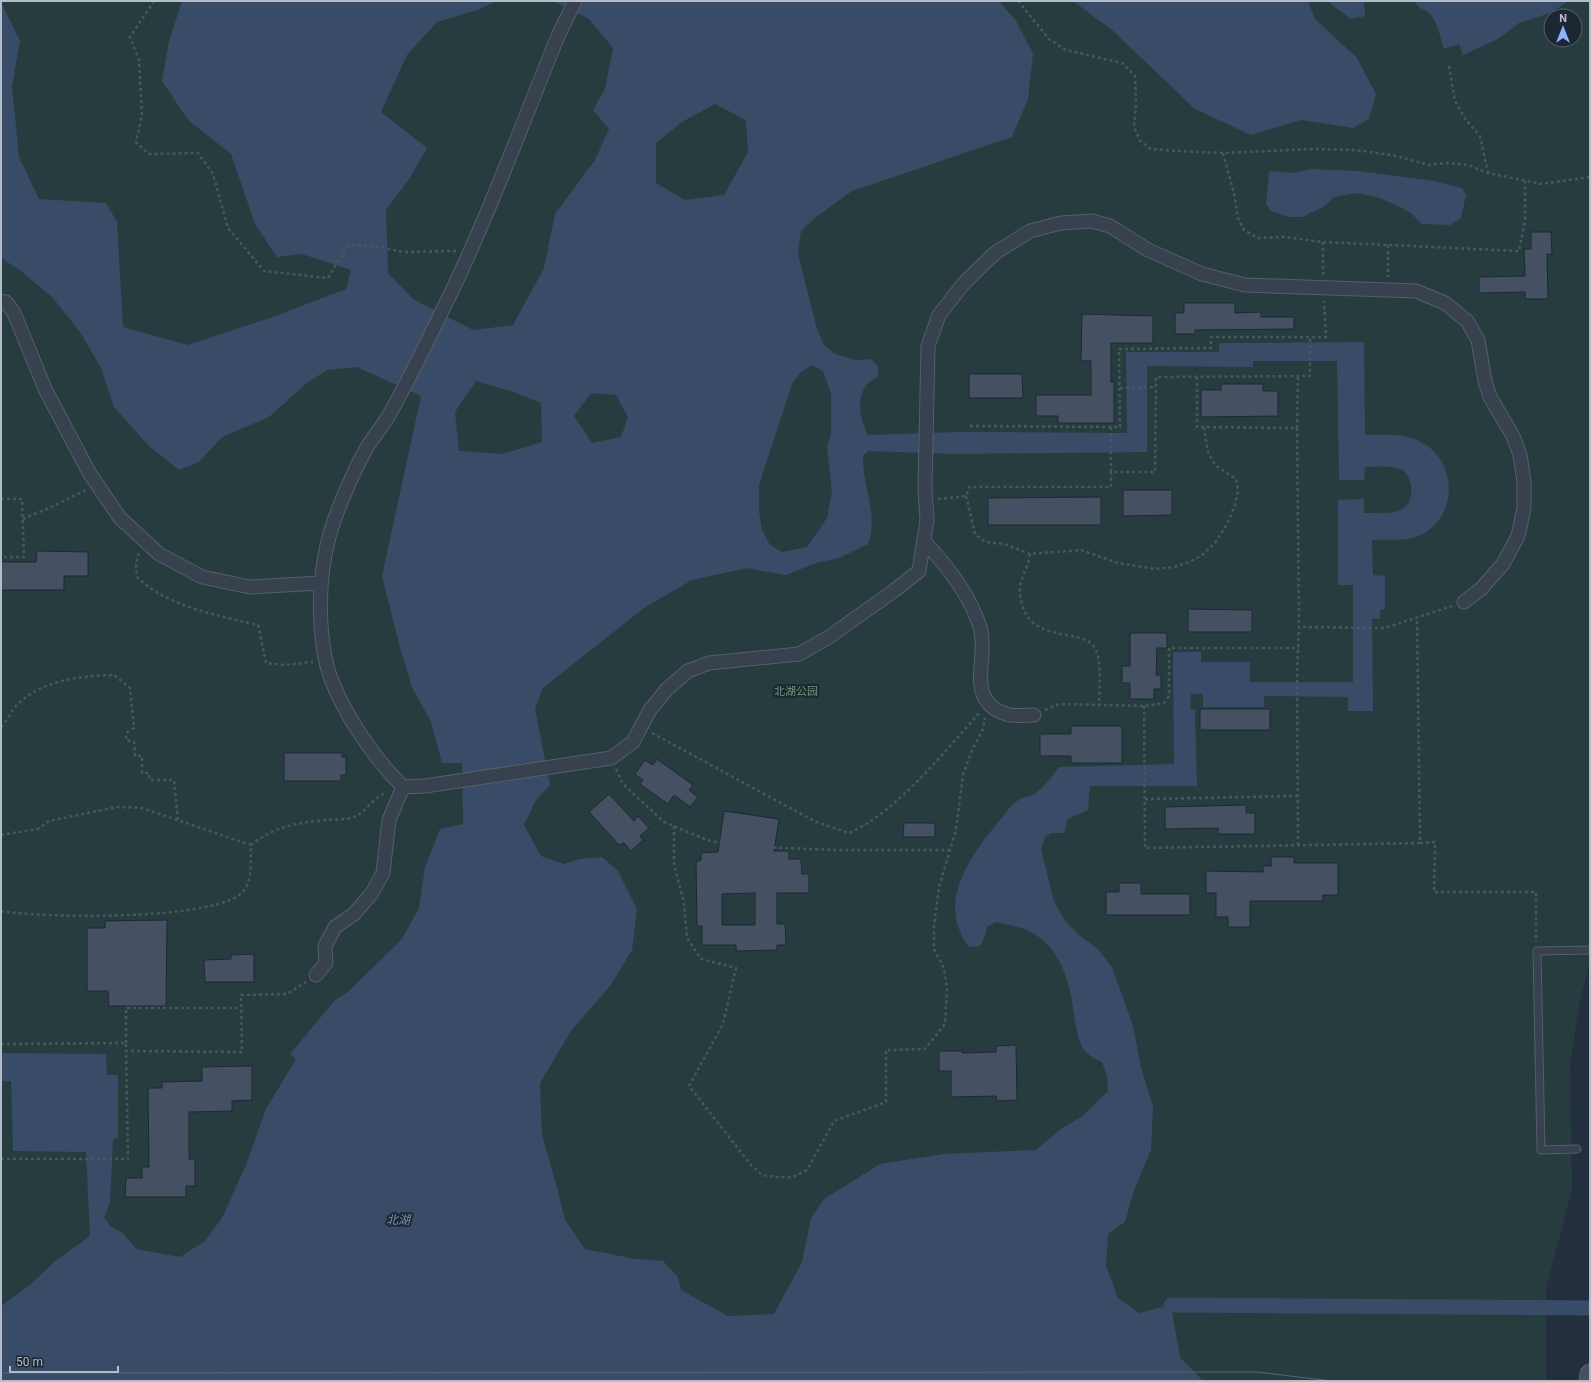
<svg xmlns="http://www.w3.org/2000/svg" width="1591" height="1382" font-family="Roboto,'Noto Sans SC',sans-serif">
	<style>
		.green { fill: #263c3f; fill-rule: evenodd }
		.water { fill: #394c67; fill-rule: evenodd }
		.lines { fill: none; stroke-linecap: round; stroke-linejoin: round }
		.canal { stroke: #394c67; stroke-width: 15 }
		.building { fill: #455162; stroke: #1f2835; fill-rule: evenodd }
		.lane-casing { stroke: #565f6c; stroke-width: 9 }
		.street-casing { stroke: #565f6c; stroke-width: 15 }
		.secondary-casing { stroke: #565f6c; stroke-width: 21 }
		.path { stroke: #44595c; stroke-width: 2.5; stroke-dasharray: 3 3; stroke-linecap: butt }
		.lane { stroke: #38414e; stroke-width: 7 }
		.street { stroke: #38414e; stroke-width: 13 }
		.secondary { stroke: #465061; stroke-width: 19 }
		.tram { stroke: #5a6575; stroke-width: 1 }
		.labels { text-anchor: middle; stroke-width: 4; stroke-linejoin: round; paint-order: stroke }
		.park-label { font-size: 11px; fill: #6b9a76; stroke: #1d2633 }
		.water-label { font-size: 12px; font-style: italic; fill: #7c92b1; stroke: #1d2633 }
	</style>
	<rect width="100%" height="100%" fill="#242f3e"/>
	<path class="green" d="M 1,1 L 1590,1 L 1590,961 L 1580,1000 L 1570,1064 L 1572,1190 L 1546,1288 L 1546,1381 L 1,1381 ZM 1551,16 L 1575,16 L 1575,40 L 1551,40 Z"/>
	<g class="water">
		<path d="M 182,1 L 498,1 L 477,10 L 437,22 L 407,55 L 381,112 L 427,148 L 409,179 L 386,210 L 388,273 L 413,299 L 473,330 L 513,325 L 544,268 L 555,214 L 595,160 L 609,129 L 593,110 L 605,89 L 613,48 L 589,19 L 553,1 L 999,1 L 1016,21 L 1033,54 L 1028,99 L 1012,137 L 852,191 L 816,217 L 801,231 L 798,254 L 817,329 L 824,345 L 835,354 L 856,360 L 871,359 L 878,366 L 878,377 C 854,386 858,416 868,435 L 961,432 L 1127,433 L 1126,352 L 1219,352 L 1219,343 L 1364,342 L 1365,435 C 1383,435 1403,433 1419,441 C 1458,460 1459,515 1421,535 C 1406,542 1387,539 1372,540 L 1373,575 L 1385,576 L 1385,609 L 1380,610 L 1380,619 L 1372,619 L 1373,711 L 1348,711 L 1348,697 L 1264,696 L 1264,707 L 1203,707 L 1203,694 L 1191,694 L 1190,709 L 1195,709 L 1197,786 L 1090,786 L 1088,810 L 1068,819 L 1064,833 L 1051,833 L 1045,837 L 1041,849 L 1054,901 L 1065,921 L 1081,937 L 1098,949 L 1112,967 L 1133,1026 L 1141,1068 L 1153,1106 L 1151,1150 L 1134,1190 L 1125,1222 L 1108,1234 L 1106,1266 L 1118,1298 L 1139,1313 L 1171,1305 L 1180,1357 L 1203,1381 L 1,1381 L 1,1306 L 30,1285 L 54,1262 L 90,1236 L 86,1152 L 13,1151 L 11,1081 L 1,1081 L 1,1053 L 106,1054 L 107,1075 L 118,1075 L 118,1138 L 113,1139 L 110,1203 L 104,1217 L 111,1227 L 123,1233 L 136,1249 L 180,1257 L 205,1241 L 222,1218 L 246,1165 L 266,1109 L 296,1059 L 290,1054 L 335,1000 L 348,992 L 402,939 L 419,908 L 425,867 L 440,829 L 463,824 L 462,763 L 442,763 L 431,722 L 412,687 L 401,651 L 382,576 L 421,396 L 357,367 L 327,370 L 307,383 L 269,417 L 222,437 L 199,462 L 179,470 L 149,446 L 114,407 L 101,368 L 80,332 L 53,298 L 21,271 L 1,258 L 1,2 L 20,41 L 12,87 L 19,157 L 39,199 L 106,203 L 117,222 L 123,327 L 188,345 L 270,318 L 346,289 L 351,270 L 302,254 L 277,257 L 255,224 L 231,154 L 188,120 L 162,81 L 169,41 ZM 715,104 L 746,120 L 748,152 L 724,195 L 685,200 L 656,183 L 656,143 L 682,122 ZM 1253,361 L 1337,361 L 1339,480 L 1364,480 L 1365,467 C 1376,467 1391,465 1402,470 C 1407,473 1410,480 1411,486 C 1415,517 1385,513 1364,513 L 1364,499 L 1338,500 L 1338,585 L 1353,585 L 1353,682 L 1250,682 L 1250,662 L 1201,662 L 1201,652 L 1173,652 L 1174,764 L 1059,767 C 1052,776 1044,788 1034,794 C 1029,797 1022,797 1017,801 C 1009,806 1002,819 995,826 C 967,861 937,904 969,947 L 980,946 L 985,936 L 987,927 L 996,922 C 1006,925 1019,926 1029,931 C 1061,947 1070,982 1074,1015 C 1076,1026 1078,1042 1084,1050 C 1089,1056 1095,1059 1102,1062 L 1107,1076 L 1108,1091 L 1083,1116 L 1062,1128 L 1036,1150 L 943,1154 L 880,1164 L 824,1199 L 811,1218 L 802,1262 L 774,1314 L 728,1316 L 681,1290 L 678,1277 L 663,1261 L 635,1259 L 585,1249 L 565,1220 L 557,1187 L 542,1135 L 540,1083 L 571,1031 L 610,986 L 632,950 L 637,909 L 618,871 L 602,857 L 579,859 L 564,864 L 541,856 L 524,825 L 536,800 L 550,785 L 535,709 L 543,688 L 644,608 L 692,580 L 747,568 L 786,575 L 816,563 L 839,558 L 868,544 C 879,514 862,486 863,456 L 868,451 L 957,454 L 1147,452 L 1147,366 L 1253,367 ZM 812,365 L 823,371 L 831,394 L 831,434 L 827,446 L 832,491 L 827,518 L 807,547 L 782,552 L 770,545 L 762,530 L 759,511 L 759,485 L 792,384 L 801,372 ZM 476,381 L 513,392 L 541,403 L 542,442 L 502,454 L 459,451 L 455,412 ZM 591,393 L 616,395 L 628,417 L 621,437 L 592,443 L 574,416 Z"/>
		<polygon points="1073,1 1308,1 1315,19 1357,58 1376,94 1369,119 1353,128 1301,120 1251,135 1195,109 1112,30"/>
		<polygon points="1327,1 1364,1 1365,16 1351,19"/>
		<path d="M 1414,1 L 1569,1 L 1550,13 L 1519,23 L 1498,39 L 1463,55 L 1459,44 L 1444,49 C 1440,38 1438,21 1429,13 C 1422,7 1421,11 1414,1 Z"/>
		<polygon points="1311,169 1358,171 1434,181 1462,188 1466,195 1461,218 1450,225 1422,224 1411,213 1396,205 1377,197 1356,193 1334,197 1323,207 1302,217 1288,217 1271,211 1266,204 1269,171 1293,173"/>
	</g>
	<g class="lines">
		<polyline class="canal" points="1171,1305 1590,1308"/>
	</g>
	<g class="building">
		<polygon points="1531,232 1551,232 1552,254 1547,254 1548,299 1525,299 1525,292 1479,293 1479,277 1525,276 1524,249 1531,249"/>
		<polygon points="1184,303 1235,303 1235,313 1261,312 1261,317 1294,317 1294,329 1195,330 1195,334 1175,334 1175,313 1184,313"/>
		<polygon points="1082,314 1153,316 1153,343 1111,343 1111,382 1114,382 1114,423 1058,423 1058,416 1036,416 1036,395 1091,395 1091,361 1081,361"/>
		<polygon points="969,374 1022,374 1023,398 969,398"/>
		<polygon points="1221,384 1263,384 1263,391 1278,391 1278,416 1201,417 1201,390 1221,390"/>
		<polygon points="1123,490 1172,490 1172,515 1123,516"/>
		<polygon points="1101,497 1101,525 988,525 988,498"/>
		<polygon points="37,551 88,552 88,576 64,576 64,590 1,590 1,562 36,562"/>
		<polygon points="1188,609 1252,610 1252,632 1188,632"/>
		<polygon points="1130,633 1167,633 1167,648 1157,648 1156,675 1161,675 1161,689 1154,689 1154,699 1130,699 1130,683 1122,683 1122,666 1130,666"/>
		<rect x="1200" y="709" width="70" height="21"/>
		<polygon points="1071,726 1122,726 1122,763 1071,763 1071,756 1040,756 1040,734 1071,734"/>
		<polygon points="284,753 342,753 342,757 346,757 346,775 341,775 341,781 284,781"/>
		<polygon points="657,759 693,785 689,790 698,797 690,807 674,795 668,804 640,784 643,780 635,774 645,760 653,765"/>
		<polygon points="609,794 634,821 638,816 649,828 640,836 643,840 631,851 624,843 619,845 589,812"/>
		<polygon points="1246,805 1246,813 1255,813 1255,834 1218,834 1218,828 1165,829 1165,807"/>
		<path d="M 724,811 L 779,819 L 774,851 L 789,851 L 789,859 L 801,859 L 802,874 L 809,874 L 809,893 L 777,893 L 777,924 L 785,924 L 786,945 L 777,945 L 777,950 L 736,951 L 736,945 L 702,945 L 702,926 L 697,926 L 696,862 L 701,860 L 701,853 L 718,852 ZM 755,893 L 755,925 L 722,925 L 722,894 Z"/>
		<polygon points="904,823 935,823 935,837 903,837"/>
		<polygon points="1271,857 1294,857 1294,863 1338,863 1338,895 1323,895 1323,901 1250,901 1250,927 1228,927 1228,917 1216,917 1216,893 1206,893 1206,871 1263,872 1263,866 1271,866"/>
		<polygon points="1119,883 1141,883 1141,894 1190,894 1190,915 1106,915 1106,892 1119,892"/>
		<polygon points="167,920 166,1006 109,1006 108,991 87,991 87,928 105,928 105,921"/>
		<polygon points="254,954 254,982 205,982 204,960 231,959 231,955"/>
		<polygon points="1016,1045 1017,1100 997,1101 996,1096 951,1097 951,1071 939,1071 939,1051 962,1051 962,1053 996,1052 996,1046"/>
		<polygon points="252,1066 252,1100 232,1101 232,1111 189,1112 189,1159 195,1159 195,1186 186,1186 186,1197 125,1197 126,1178 142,1178 142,1167 149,1167 148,1088 162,1088 162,1082 202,1081 202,1067"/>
	</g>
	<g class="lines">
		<g class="lane-casing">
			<polyline id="lane" points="1577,1149 1541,1150 1537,951 1590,950"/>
		</g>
		<g class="street-casing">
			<g id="street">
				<path d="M 575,1 L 558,36 C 523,122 491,209 451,293 C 431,333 412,375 389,415 C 382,427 373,437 366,449 C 353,472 334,516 328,541 C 319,578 318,620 325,657 C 333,700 372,756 403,787 L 425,786 L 611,758 L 633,742 L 650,710 L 667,689 L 688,671 L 709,663 L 799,654 L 829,637 L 895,590 L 919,571 L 927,520 L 925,488 L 928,346 L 939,315 L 964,283 L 995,253 L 1030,231 L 1061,223 L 1092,221 L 1110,226 L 1148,250 L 1202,274 L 1245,285 L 1416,291 L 1445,303 L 1467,321 L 1478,340 L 1485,381 L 1490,397 L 1513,436 L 1520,455 L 1524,482 L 1524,508 L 1518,536 L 1503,564 L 1481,589 L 1464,602"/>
				<polyline points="1,301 6,302 14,313 46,391 90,474 120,518 159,554 202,577 250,587 321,583"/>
				<path d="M 924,541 C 946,565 968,592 979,624 C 991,654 962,700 1006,714 C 1014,717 1026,715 1034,715"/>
				<polyline points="316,975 326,963 325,946 335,927 354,914 372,893 383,873 389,820 403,787"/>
			</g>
		</g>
		<g class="secondary-casing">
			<polyline id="secondary" points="1589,1381 1590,1374"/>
		</g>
		<g class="path">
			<polyline points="154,1 130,37 139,60 142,116 136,142 149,154 198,153 213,174 228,228 264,271 328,278 348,245 374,246 403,252 456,251"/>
			<polyline points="1018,1 1049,39 1066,50 1122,63 1135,76 1136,104 1134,127 1140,141 1151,149 1175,151 1223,153 1314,149 1356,150 1397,156 1428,165 1448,163 1468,165 1488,173 1541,184 1590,177"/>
			<polyline points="1449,66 1455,101 1466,120 1480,136 1488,173"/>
			<polyline points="1223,153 1234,193 1238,218 1244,230 1258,238 1284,237 1323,242 1519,251 1525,221 1525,181"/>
			<polyline points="1323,242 1323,276"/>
			<polyline points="1388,245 1388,277"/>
			<polyline points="1197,377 1197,427 1297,428 1298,377"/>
			<polyline points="1120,388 1156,387"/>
			<polyline points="970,426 1120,427 1119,349 1211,348 1211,337 1326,337 1324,301"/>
			<polyline points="1111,427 1111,472"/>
			<polyline points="1297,428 1299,627"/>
			<polyline points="966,496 975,534 985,542 1004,544 1030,554 1081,550 1118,563 1155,569 1174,567 1187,563 1201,556 1215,543 1227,524 1235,505 1238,490 1236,479 1215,465 1208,452 1204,427"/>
			<polyline points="1,499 22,499 24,557 1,557"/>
			<polyline points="938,499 966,496 969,487 1111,487 1111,472 1155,472 1156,377 1310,376 1310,338"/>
			<polyline points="23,519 51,507 86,490"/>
			<path d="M 139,553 L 136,563 L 137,577 C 166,606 219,616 258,625 L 266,663 L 284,665 L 313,662"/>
			<path d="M 1030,554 C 1029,567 1019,579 1020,592 C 1024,649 1084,624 1096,650 C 1102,665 1099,688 1099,705"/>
			<polyline points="1144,706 1145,848 1420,843 1417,618"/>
			<polyline points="1045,710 1059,704 1144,706 1164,703 1169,696 1169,648 1299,648"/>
			<path d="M 1,727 C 7,721 10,713 15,707 C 40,680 79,676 114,675 L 130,688 L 134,728 L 126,733 L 126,740 L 134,742 L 135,756 L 142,756 L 142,773 L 149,773 L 150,780 L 174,780 L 178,820"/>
			<path d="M 652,733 L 814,821 L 849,833 C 897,812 945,751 980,712"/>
			<polyline points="616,769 623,784 664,822 707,840 735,846 835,850 951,850"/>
			<polyline points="1145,799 1298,796"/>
			<polyline points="674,826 674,864 684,903 687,938 701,959 736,968 723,1024 689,1086 751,1165 762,1175 776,1177 793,1177 807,1170 834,1121 886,1102 886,1050 925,1049 945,1024 947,988 944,968 934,949 934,925 939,887 956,830 963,775 972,750 983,729 985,718"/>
			<polyline points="1,835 38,829 49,821 117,807 142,808 251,845"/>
			<polyline points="1420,843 1435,842 1434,892 1536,892 1536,942"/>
			<polyline points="1298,845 1297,672 1299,627 1385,628 1452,606"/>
			<path d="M 1,911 C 39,918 225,922 245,889 C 253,876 250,859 251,845 C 275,826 297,823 326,820 C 334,819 343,820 351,818 C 366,814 372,797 386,793"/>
			<polyline points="126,1043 126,1008 241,1008"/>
			<polyline points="1,1044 126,1043 126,1051"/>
			<polyline points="1,1159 128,1159 126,1051 242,1052 241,995 287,994 306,982"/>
		</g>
		<use href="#lane" class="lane"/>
		<use href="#street" class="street"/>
		<use href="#secondary" class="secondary"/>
		<polyline class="tram" points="1,1373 1257,1372 1332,1381"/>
	</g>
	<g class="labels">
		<g class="park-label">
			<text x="796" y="695">北湖公园</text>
		</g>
		<g class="water-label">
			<text x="398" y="1224">北湖</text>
		</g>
	</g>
	<rect width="1591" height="1382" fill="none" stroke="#b4bcc9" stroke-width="4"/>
	<g transform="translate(1563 28)"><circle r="19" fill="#1d2633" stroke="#59626f"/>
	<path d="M0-3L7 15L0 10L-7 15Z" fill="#8ab4f8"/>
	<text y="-6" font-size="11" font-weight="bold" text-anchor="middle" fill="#b4bcc9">N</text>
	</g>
	<path d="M10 1366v6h108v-6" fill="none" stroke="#b4bcc9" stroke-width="2"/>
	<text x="16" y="1366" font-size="12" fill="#b4bcc9" stroke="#1d2633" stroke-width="3" paint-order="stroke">50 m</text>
</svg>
